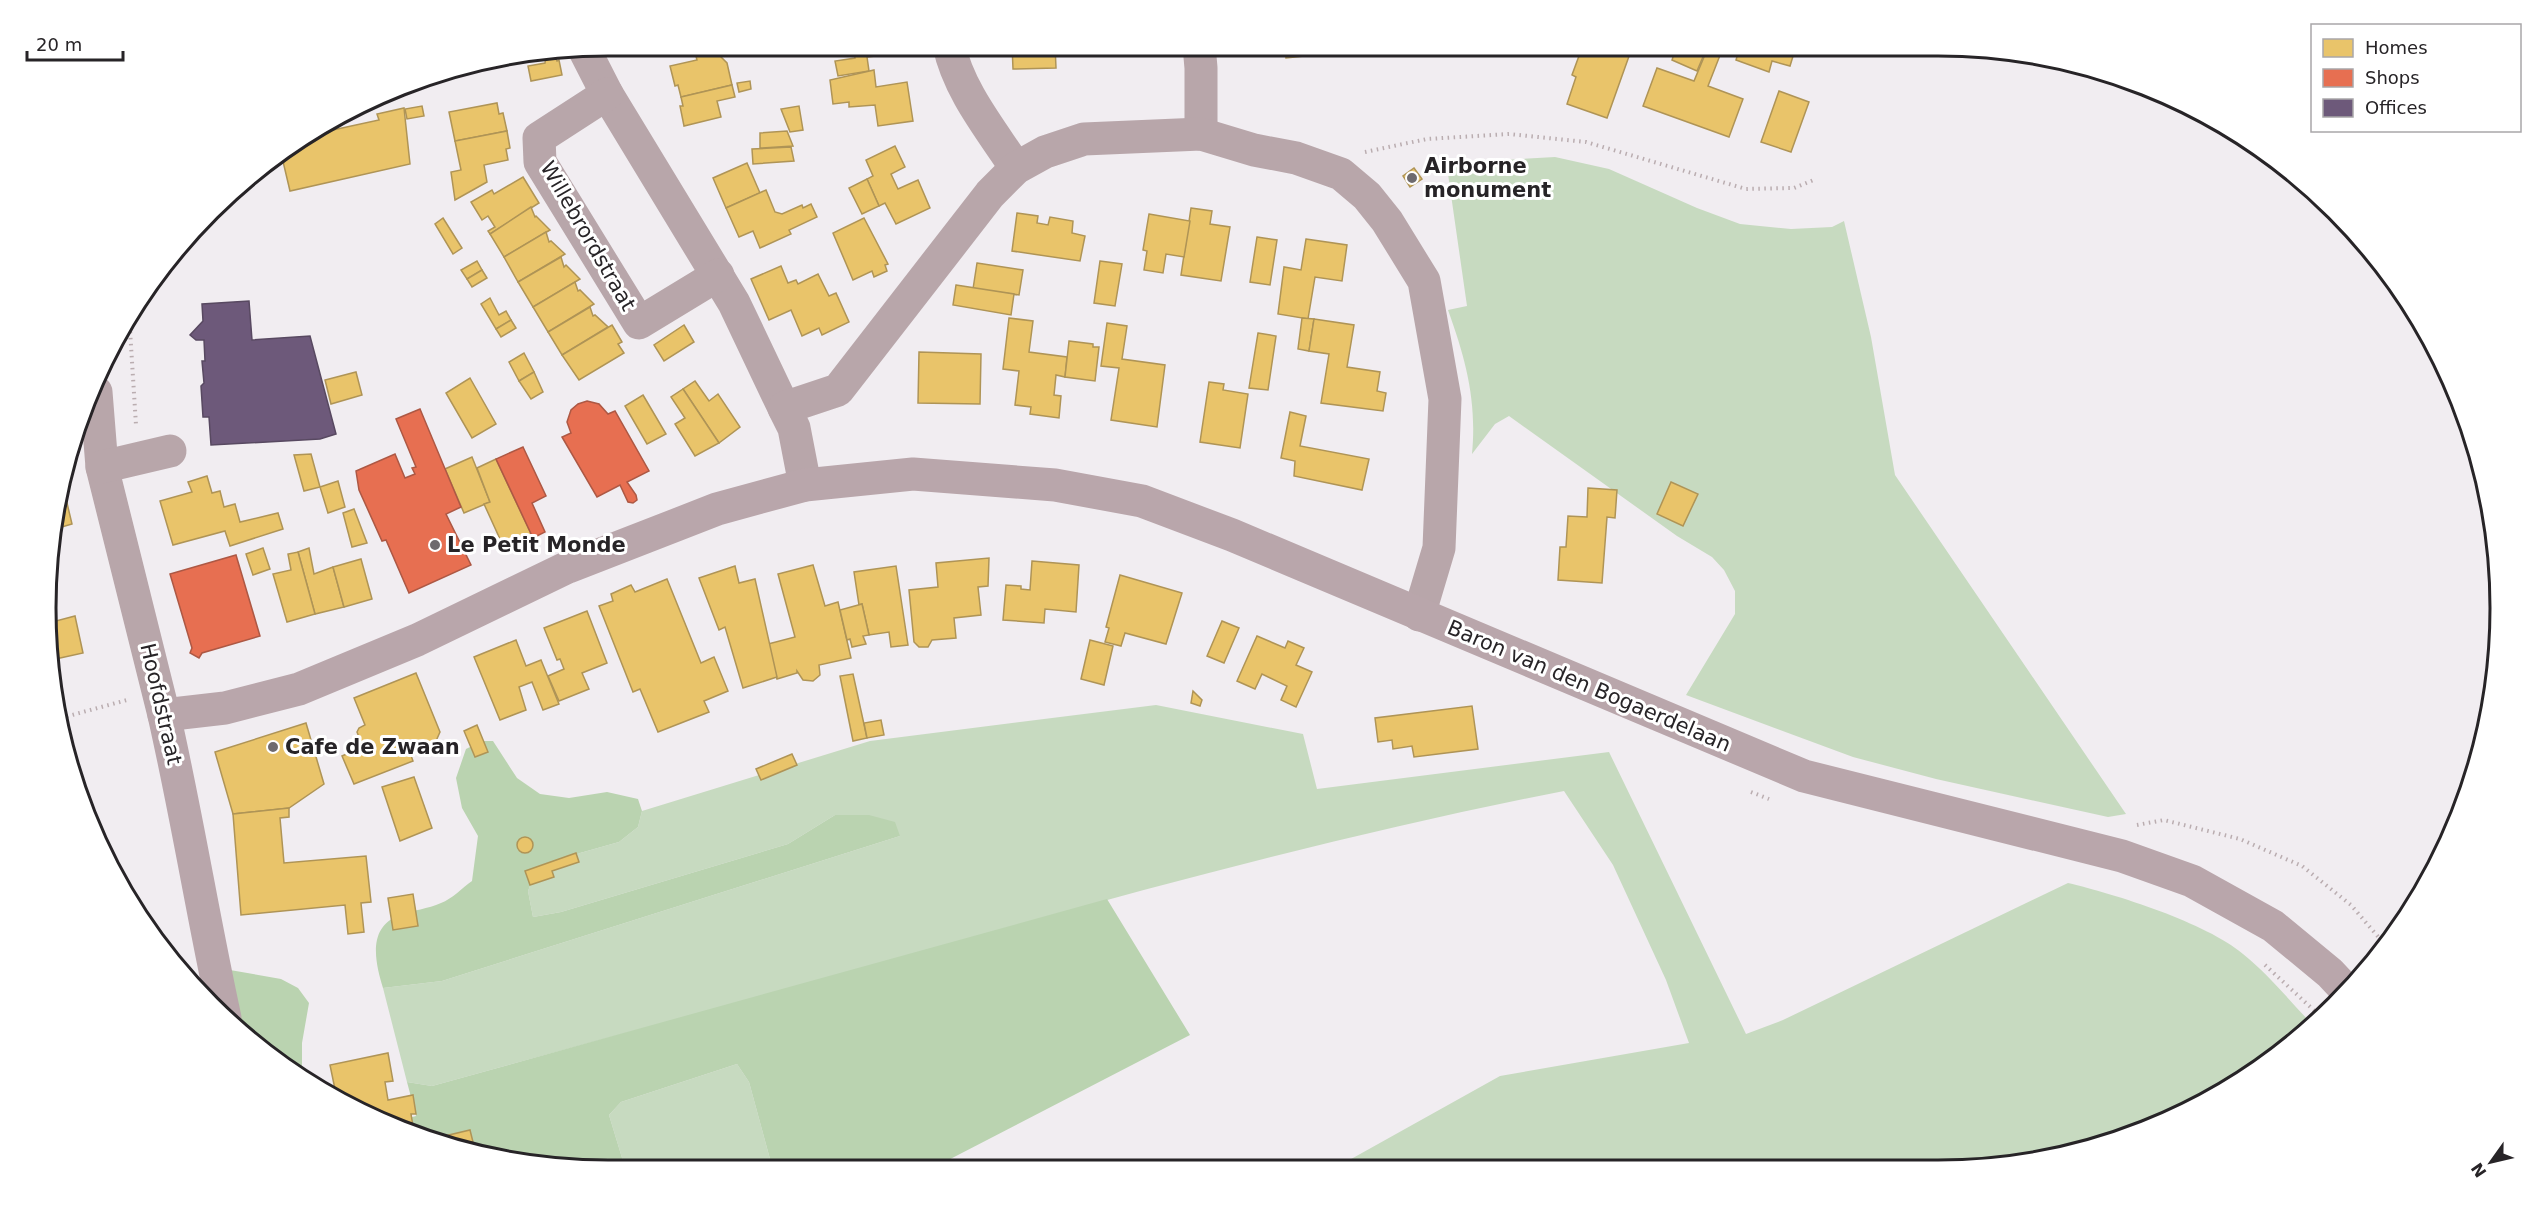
<svg xmlns="http://www.w3.org/2000/svg" width="2545" height="1216" font-family="'DejaVu Sans',sans-serif">
	<style>
		.green { fill: #c7dac0 }
		.forest { fill: #bad3b0 }
		.homes { fill: #e9c46a; stroke: #af9456; stroke-width: 1.5 }
		.shops { fill: #e76f51; stroke: #ad5844; stroke-width: 1.5 }
		.offices { fill: #6d597a; stroke: #584961; stroke-width: 1.5 }
		.lines { fill: none; stroke-linecap: round; stroke-linejoin: round }
		.path { stroke: #baadb0; stroke-width: 4; stroke-dasharray: 1.5 4.5; stroke-linecap: butt }
		.minor { stroke: #b8a6aa; stroke-width: 33 }
		.major { stroke: #b9a6ab; stroke-width: 33 }
		.poi-dot { fill: #6e6a6e; stroke: #fff; stroke-width: 2 }
		.labels { text-anchor: middle; stroke-width: 6; stroke-linejoin: round; paint-order: stroke }
		.poi-label { font-size: 21px; font-weight: bold; fill: #272427; stroke: #fff; text-anchor: start }
		.street-label { font-size: 21px; fill: #272427; stroke: #fff }
		.rim { fill: none; stroke: #272427; stroke-width: 3 }
	</style>
	<rect width="100%" height="100%" fill="#f1edf1"/>
	<g class="green">
		<path d="M 1555,157 L 1609,169 L 1697,208 L 1740,224 L 1791,229 L 1832,227 L 1844,221 L 1871,337 L 1895,475 L 2126,814 L 2108,817 L 1936,779 L 1853,757 L 1686,695 L 1735,614 L 1735,591 L 1724,570 L 1712,557 L 1677,536 L 1509,416 L 1495,424 L 1472,454 C 1477,401 1466,360 1448,310 L 1467,306 L 1447,167 L 1488,161 Z"/>
		<path d="M 1156,705 L 1303,734 L 1317,789 L 1609,752 L 1746,1034 L 1783,1020 L 2068,883 C 2115,894 2207,923 2243,954 C 2268,974 2289,1000 2311,1023 L 2280,1054 L 2153,1128 L 2011,1166 L 1335,1168 L 1500,1076 L 1689,1043 L 1666,980 L 1613,865 L 1564,791 C 1343,834 1125,894 909,955 C 750,1000 591,1042 432,1086 L 407,1082 L 383,988 L 442,981 L 900,836 L 835,815 L 788,844 L 561,912 L 533,917 L 528,891 L 535,873 L 580,853 L 619,842 L 638,827 L 642,811 L 870,741 Z"/>
		<polygon points="737,1064 749,1082 773,1170 626,1171 609,1115 621,1102"/>
	</g>
	<g class="forest">
		<path d="M 482,741 L 493,741 L 517,778 L 540,794 L 569,798 L 607,792 L 638,799 L 642,811 L 638,827 L 619,842 L 580,853 L 535,873 L 528,891 L 533,917 L 561,912 L 788,844 L 835,815 L 869,815 L 895,822 L 900,836 L 442,981 L 383,988 C 375,962 367,927 400,915 C 413,910 428,909 441,903 C 452,899 462,888 472,881 L 478,836 L 462,808 L 456,778 L 466,749 Z"/>
		<polygon points="1107,899 1190,1035 929,1170 773,1170 749,1082 737,1064 621,1102 609,1115 626,1171 498,1160 385,1124 416,1116 407,1082 432,1086"/>
		<polygon points="230,970 281,979 298,988 309,1003 302,1043 302,1080 244,1034"/>
	</g>
	<g class="homes">
		<polygon points="693,45 715,45 716,52 727,63 732,85 681,97 678,85 675,86 670,66 697,60"/>
		<polygon points="853,45 908,45 909,52 867,57 869,71 838,76 835,61 855,58"/>
		<polygon points="1012,45 1055,45 1056,68 1013,69"/>
		<polygon points="1285,45 1333,45 1333,53 1286,58"/>
		<polygon points="1583,45 1633,45 1607,118 1567,104 1576,77 1572,75"/>
		<polygon points="1677,45 1708,45 1697,71 1672,60"/>
		<polygon points="1709,45 1724,45 1708,86 1743,99 1729,137 1643,106 1657,68 1694,81"/>
		<polygon points="1749,45 1767,45 1794,53 1790,66 1772,61 1769,72 1736,60 1740,46 1748,49"/>
		<polygon points="554,54 557,61 559,60 562,75 531,81 528,66 545,63 546,55"/>
		<polygon points="874,70 876,87 907,82 913,121 878,126 875,105 849,107 849,102 833,104 830,80"/>
		<polygon points="750,81 751,89 739,92 737,83"/>
		<polygon points="732,85 735,97 717,101 721,117 684,126 680,106 683,106 681,97"/>
		<polygon points="1779,91 1809,102 1791,152 1761,142"/>
		<polygon points="497,103 499,114 503,113 507,131 455,141 449,112"/>
		<polygon points="422,106 424,116 407,119 405,109"/>
		<polygon points="799,106 803,130 790,132 781,109"/>
		<polygon points="404,108 410,164 290,191 281,153 319,133 379,120 377,114"/>
		<polygon points="507,131 510,148 506,149 508,160 484,165 487,182 455,200 451,172 461,170 455,141"/>
		<polygon points="787,131 793,146 760,148 760,133"/>
		<polygon points="895,146 905,167 891,174 898,189 918,180 930,208 896,224 885,203 879,206 867,179 873,176 866,160"/>
		<polygon points="791,147 794,161 753,164 752,149"/>
		<polygon points="747,163 760,193 726,208 713,178"/>
		<polygon points="1414,168 1422,179 1410,187 1403,176"/>
		<polygon points="523,177 539,203 490,234 488,231 495,227 488,216 482,220 471,202 492,190 494,194"/>
		<polygon points="867,179 879,206 862,214 849,188"/>
		<polygon points="766,190 775,212 782,214 802,205 803,208 811,204 817,217 789,230 791,234 760,248 753,231 739,237 726,208"/>
		<polygon points="531,207 535,217 536,216 550,230 504,257 490,234"/>
		<polygon points="1191,208 1212,211 1210,224 1230,227 1221,281 1181,275"/>
		<polygon points="1017,213 1038,216 1037,223 1048,225 1050,217 1073,221 1072,233 1085,236 1080,261 1012,251"/>
		<polygon points="1149,214 1190,221 1184,257 1166,254 1163,273 1144,270 1147,251 1143,250"/>
		<polygon points="443,218 462,248 453,254 435,224"/>
		<polygon points="864,218 888,264 885,265 887,271 874,277 872,271 853,280 833,233"/>
		<polygon points="546,232 549,242 551,241 565,254 518,282 504,257"/>
		<polygon points="1257,237 1277,240 1270,285 1250,282"/>
		<polygon points="1306,239 1347,245 1342,281 1315,277 1308,319 1278,314 1284,267 1301,270"/>
		<polygon points="561,257 564,267 566,265 580,279 533,307 518,282"/>
		<polygon points="477,261 482,270 467,279 461,270"/>
		<polygon points="1100,261 1122,264 1115,306 1094,303"/>
		<polygon points="977,263 1023,270 1019,295 973,289"/>
		<polygon points="781,266 788,283 796,280 798,284 818,274 829,296 836,293 849,322 822,335 819,328 802,336 791,310 769,320 751,279"/>
		<polygon points="482,270 487,278 472,287 467,279"/>
		<polygon points="575,282 578,291 580,290 594,304 548,332 533,307"/>
		<polygon points="956,285 1014,294 1011,315 953,305"/>
		<polygon points="490,298 499,315 506,311 511,320 496,329 481,304"/>
		<polygon points="590,307 593,316 595,315 608,327 562,355 548,332"/>
		<polygon points="1009,318 1033,321 1029,352 1067,357 1065,377 1056,375 1054,395 1061,396 1059,418 1030,414 1031,407 1015,405 1019,371 1003,369"/>
		<polygon points="1302,318 1314,319 1309,351 1298,349"/>
		<polygon points="1314,319 1354,325 1347,367 1380,372 1377,391 1386,393 1383,411 1321,403 1329,354 1309,351"/>
		<polygon points="511,320 516,328 501,337 496,329"/>
		<polygon points="1107,323 1127,326 1122,359 1165,365 1157,427 1111,420 1119,368 1101,366"/>
		<polygon points="612,325 622,342 618,344 624,353 579,380 562,355"/>
		<polygon points="684,325 694,342 664,361 654,345"/>
		<polygon points="1258,333 1276,336 1268,390 1249,388"/>
		<polygon points="1069,341 1093,344 1093,347 1099,347 1095,381 1065,377"/>
		<polygon points="919,352 981,354 980,404 918,403"/>
		<polygon points="524,353 534,372 519,381 509,362"/>
		<polygon points="356,372 362,395 331,404 325,380"/>
		<polygon points="534,372 543,392 531,399 519,381"/>
		<polygon points="470,378 496,424 472,438 446,393"/>
		<polygon points="695,381 709,401 718,394 740,427 719,443 683,389"/>
		<polygon points="1209,382 1224,384 1223,390 1248,394 1240,448 1200,442"/>
		<polygon points="683,389 719,443 695,456 675,424 685,418 671,397"/>
		<polygon points="643,395 666,434 647,444 625,406"/>
		<polygon points="1290,412 1306,416 1300,446 1369,459 1362,490 1294,476 1295,461 1281,458"/>
		<polygon points="311,454 320,487 304,491 294,455"/>
		<polygon points="472,457 490,502 464,513 445,469"/>
		<polygon points="496,459 533,538 505,550 484,504 490,502 477,468"/>
		<polygon points="207,476 212,493 220,491 224,507 235,504 240,522 278,513 283,529 230,546 225,531 173,545 160,501 192,492 188,482"/>
		<polygon points="338,481 345,507 328,513 320,487"/>
		<polygon points="62,482 72,524 55,529 56,498"/>
		<polygon points="1671,482 1698,494 1683,526 1657,514"/>
		<polygon points="1588,488 1617,490 1615,518 1607,517 1602,583 1558,580 1560,547 1566,547 1568,516 1587,517"/>
		<polygon points="354,509 367,543 352,547 343,513"/>
		<polygon points="263,548 270,569 253,575 246,554"/>
		<polygon points="309,548 314,574 333,567 344,607 315,614 298,552"/>
		<polygon points="298,552 315,614 287,622 273,574 291,570 288,554"/>
		<polygon points="989,558 988,586 978,587 981,615 954,618 956,638 932,640 928,647 919,647 914,642 909,590 938,587 936,563"/>
		<polygon points="361,559 372,599 344,607 333,567"/>
		<polygon points="1032,561 1079,565 1076,612 1045,609 1044,623 1003,620 1006,585 1021,586 1021,589 1030,590"/>
		<polygon points="813,565 825,606 838,602 851,658 819,665 820,675 813,681 803,680 797,671 797,673 777,679 768,644 795,637 778,574"/>
		<polygon points="735,566 739,583 755,579 777,677 743,688 725,627 719,630 699,578"/>
		<polygon points="896,566 908,645 891,647 889,632 869,635 862,604 859,605 854,572"/>
		<polygon points="1120,575 1182,593 1166,644 1125,633 1121,646 1105,642 1109,628 1106,627"/>
		<polygon points="667,579 701,663 714,657 728,691 704,701 709,712 658,732 640,689 633,692 599,606 613,601 611,594 631,585 635,592"/>
		<polygon points="862,604 869,635 863,636 866,644 852,647 850,639 847,640 840,610"/>
		<polygon points="587,611 607,663 582,673 589,689 559,701 548,676 564,669 560,659 557,660 544,628"/>
		<polygon points="75,616 83,653 51,660 52,622"/>
		<polygon points="1222,621 1239,628 1224,663 1207,656"/>
		<polygon points="1257,636 1285,648 1288,641 1304,648 1296,665 1312,672 1296,707 1281,700 1287,686 1262,674 1255,689 1237,681"/>
		<polygon points="516,640 526,666 541,660 559,704 543,710 532,682 519,687 526,710 500,720 474,657"/>
		<polygon points="1090,640 1113,646 1104,685 1081,679"/>
		<polygon points="416,673 440,732 436,741 425,745 417,743 408,747 413,761 354,784 342,756 363,747 357,732 359,728 365,725 354,698"/>
		<polygon points="853,674 867,738 853,741 840,676"/>
		<polygon points="1193,691 1202,700 1200,706 1191,703"/>
		<polygon points="1472,706 1478,749 1414,757 1412,746 1393,749 1392,740 1378,742 1375,718"/>
		<polygon points="881,720 884,735 867,738 864,723"/>
		<polygon points="306,723 324,784 289,808 233,814 215,752"/>
		<polygon points="477,725 488,752 475,757 464,731"/>
		<polygon points="792,754 797,765 761,780 756,769"/>
		<polygon points="414,777 432,828 400,841 382,787"/>
		<polygon points="289,808 289,817 280,818 284,863 366,856 371,902 361,903 364,932 348,934 345,905 241,915 233,814"/>
		<circle cx="525" cy="845" r="8"/>
		<polygon points="576,853 579,862 552,871 554,877 530,885 525,871"/>
		<polygon points="413,894 418,926 393,930 388,898"/>
		<polygon points="388,1053 393,1081 385,1082 388,1100 413,1095 416,1114 411,1114 413,1126 398,1130 392,1128 333,1096 336,1094 330,1065"/>
		<polygon points="470,1130 473,1142 457,1148 422,1137 427,1136 432,1139"/>
	</g>
	<g class="shops">
		<polygon points="587,401 599,404 608,414 615,411 649,471 627,482 636,495 637,500 633,503 628,502 620,485 597,497 562,437 571,433 567,422 571,410 578,404"/>
		<polygon points="420,409 461,507 446,514 471,565 409,593 386,540 382,541 359,490 356,471 395,454 405,478 415,474 412,468 416,467 396,419"/>
		<polygon points="523,447 546,496 532,503 545,532 533,538 496,459"/>
		<polygon points="236,555 260,636 202,653 199,658 190,653 192,648 170,574"/>
	</g>
	<polygon class="offices" points="249,301 252,340 310,336 336,434 320,439 211,445 209,417 203,417 201,386 204,383 202,361 205,361 204,340 196,340 190,335 203,321 202,304"/>
	<g class="lines">
		<g class="path">
			<polyline points="1365,152 1427,139 1509,134 1586,142 1746,189 1794,188 1816,179"/>
			<polyline points="129,314 136,425"/>
			<polyline points="61,718 127,700"/>
			<polyline points="1751,792 1769,799"/>
			<polyline points="2137,825 2164,820 2240,839 2302,866 2351,905 2386,946"/>
			<polyline points="2265,965 2319,1015"/>
		</g>
		<g class="minor">
			<path d="M 949,45 C 958,90 992,131 1016,168"/>
			<polyline points="1199,45 1201,68 1201,134"/>
			<polyline points="584,49 607,94 734,303 784,408"/>
			<polyline points="607,94 539,138 540,162 639,323 718,275"/>
			<polyline points="96,392 102,467 164,715"/>
			<polyline points="102,467 170,451"/>
			<polyline points="805,485 794,428 784,408 838,390 990,194 1016,168 1045,152 1084,139 1201,134 1254,150 1296,158 1341,174 1367,196 1387,221 1424,281 1445,399 1439,548 1419,615"/>
		</g>
		<path class="major" d="M 225,1018 C 203,917 187,816 164,715 L 225,708 L 299,689 L 417,640 L 568,567 L 717,509 L 805,485 L 913,474 L 1055,485 L 1142,501 L 1232,535 L 1804,776 L 2122,856 L 2192,881 L 2273,926 L 2330,973 L 2345,989"/>
	</g>
	<g class="poi-dot">
		<circle cx="1412" cy="178" r="6"/>
		<circle cx="435" cy="545" r="6"/>
		<circle cx="273" cy="747" r="6"/>
	</g>
	<g class="labels">
		<g class="poi-label">
			<text x="1424" y="173">Airborne<tspan x="1424" dy="24">monument</tspan></text>
			<text x="447" y="552">Le Petit Monde</text>
			<text x="285" y="754">Cafe de Zwaan</text>
		</g>
		<g class="street-label">
			<text transform="translate(588 236) rotate(60)" y="7">Willebrordstraat</text>
			<text transform="translate(1589 686) rotate(23)" y="7">Baron van den Bogaerdelaan</text>
			<text transform="translate(161 704) rotate(77)" y="7">Hoofdstraat</text>
		</g>
	</g>
	<path d="M0 0H2545V1216H0ZM608 56H1938A552 552 0 0 1 2490 608V608A552 552 0 0 1 1938 1160H608A552 552 0 0 1 56 608V608A552 552 0 0 1 608 56Z" fill="#fff" fill-rule="evenodd"/>
	<path class="rim" d="M608 56H1938A552 552 0 0 1 2490 608V608A552 552 0 0 1 1938 1160H608A552 552 0 0 1 56 608V608A552 552 0 0 1 608 56Z"/>
	<rect x="2311" y="24" width="210" height="108" fill="#ffffff" stroke="#a9a7a9" stroke-width="1.5"/>
	<rect x="2323" y="39" width="30" height="18" fill="#e9c46a" stroke="#a9a7a9" stroke-width="1.5"/>
	<text x="2365" y="54" font-size="18" fill="#272427">Homes</text>
	<rect x="2323" y="69" width="30" height="18" fill="#e76f51" stroke="#a9a7a9" stroke-width="1.5"/>
	<text x="2365" y="84" font-size="18" fill="#272427">Shops</text>
	<rect x="2323" y="99" width="30" height="18" fill="#6d597a" stroke="#a9a7a9" stroke-width="1.5"/>
	<text x="2365" y="114" font-size="18" fill="#272427">Offices</text>
	<g transform="translate(2491 1162) rotate(236)" stroke="#ffffff" stroke-width="4.5" paint-order="stroke">
	<path d="M0-4.5L10 22L0 15L-10 22Z" fill="#272427"/>
	<text y="-9" font-size="16" font-weight="bold" text-anchor="middle" fill="#272427">N</text>
	</g>
	<path d="M27 51v9h96v-9" fill="none" stroke="#272427" stroke-width="3"/>
	<text x="36" y="51" font-size="18" fill="#272427" stroke="#ffffff" stroke-width="4.5" paint-order="stroke">20 m</text>
</svg>
